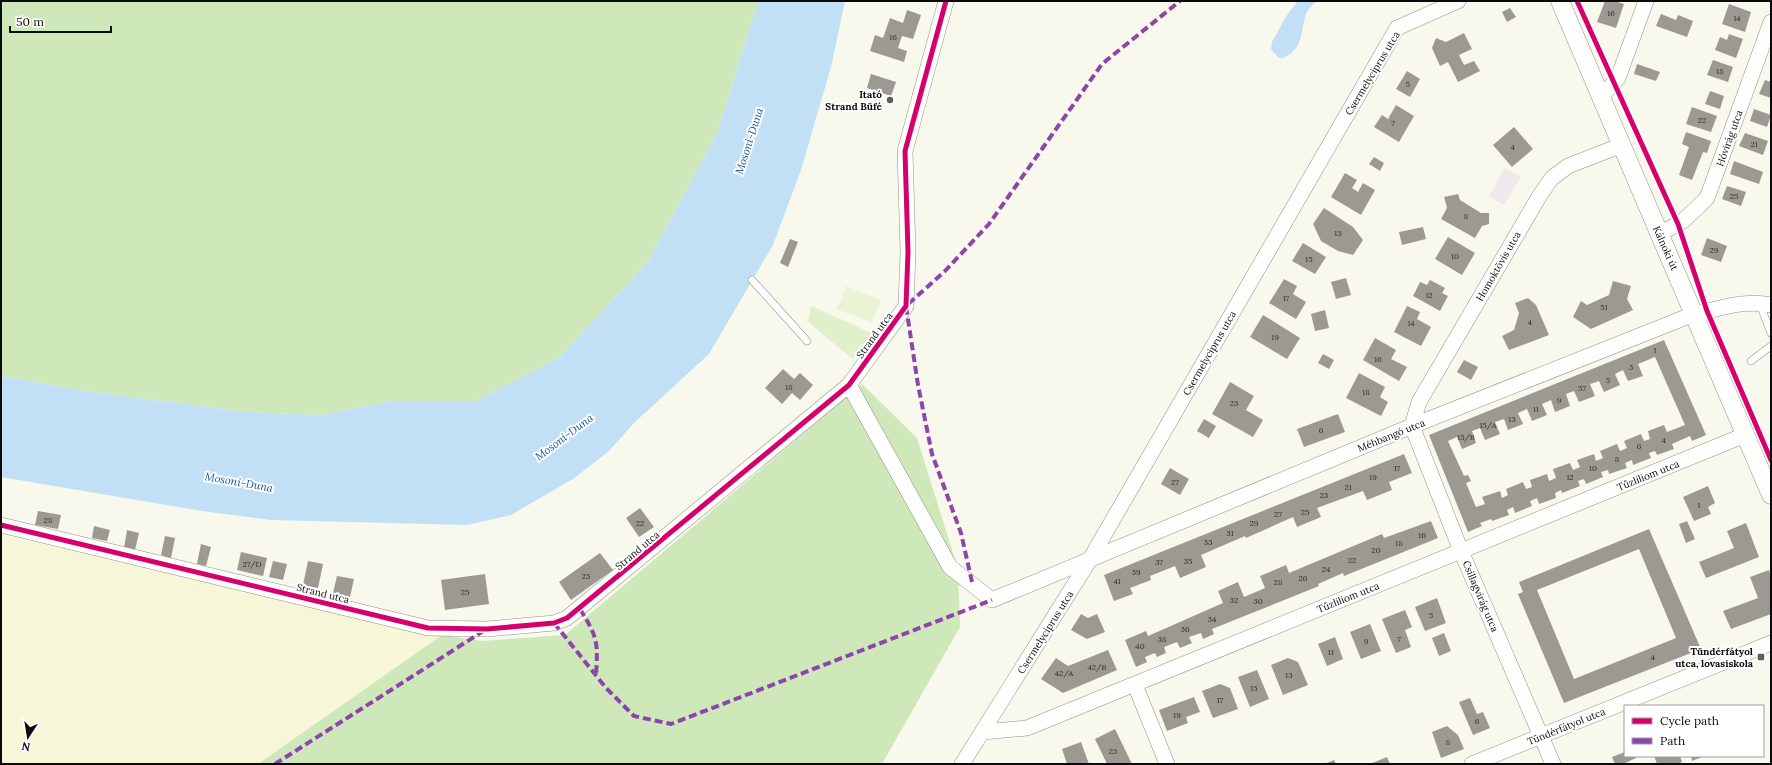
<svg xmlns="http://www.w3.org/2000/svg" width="1772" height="765" font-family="Lora,serif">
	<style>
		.industrial { fill: #f0e9eb }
		.farmland { fill: #f7f6d8 }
		.green { fill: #e0f0cb }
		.forest { fill: #cfe8b9 }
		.pitch { fill: #eaf4d5 }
		.water { fill: #c2e0f5 }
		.building { fill: #9c9993; fill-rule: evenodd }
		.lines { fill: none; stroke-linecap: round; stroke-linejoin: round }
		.service-casing { stroke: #92918c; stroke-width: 8 }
		.minor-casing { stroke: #92918c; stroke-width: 16 }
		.tertiary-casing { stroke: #92918c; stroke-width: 19 }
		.service { stroke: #fefefc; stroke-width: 7 }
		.minor { stroke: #fefefc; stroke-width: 15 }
		.tertiary { stroke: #fefefc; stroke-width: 18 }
		.quiet { stroke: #8e44ad; stroke-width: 4; stroke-dasharray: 8 4; stroke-linecap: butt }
		.cycleway-casing { stroke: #fff; stroke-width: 8 }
		.cycleway { stroke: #d6006c; stroke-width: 5 }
		.poi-dot { fill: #5e5d59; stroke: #fff; stroke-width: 1.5 }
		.labels { text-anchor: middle; stroke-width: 4; stroke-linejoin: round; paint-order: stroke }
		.number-label { font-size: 8px; fill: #2e2e2c }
		.street-label { font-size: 10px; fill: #0a0a0a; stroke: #fff }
		.poi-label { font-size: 10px; font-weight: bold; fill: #0a0a0a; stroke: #fff; text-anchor: end }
		.water-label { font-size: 11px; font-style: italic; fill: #10589f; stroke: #fff }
	</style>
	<rect width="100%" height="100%" fill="#f9f8ed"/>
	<polygon class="industrial" points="1505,168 1521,177 1504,205 1489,196"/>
	<polygon class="farmland" points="1,535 442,635 258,764 1,764"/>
	<polygon class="green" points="811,306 871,333 853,359 808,322"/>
	<g class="forest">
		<polygon points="1,1 758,1 718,131 647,263 560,357 476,401 394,401 321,415 247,412 85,391 1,376"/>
		<polygon points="862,384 917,438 958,569 960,627 882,764 258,764 442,635 482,641 565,635"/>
	</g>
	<polygon class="pitch" points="846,286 881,300 872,323 837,309"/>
	<g class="water">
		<polygon points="758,1 845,1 831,67 801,170 773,245 709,354 634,423 608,452 573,479 535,501 511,515 467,525 272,520 202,511 1,477 1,376 85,391 247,412 321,415 394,401 476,401 560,357 647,263 718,131"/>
		<path d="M 1298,1 L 1317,1 C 1294,16 1312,46 1283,58 L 1279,58 L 1271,49 L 1272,42 L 1287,15 Z"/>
	</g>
	<g class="building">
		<polygon points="1605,1 1614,1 1624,4 1616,28 1597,22"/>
		<polygon points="1729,4 1751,12 1745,32 1722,24"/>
		<polygon points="1510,8 1516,17 1507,22 1502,12"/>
		<polygon points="907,10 921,15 913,39 902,36 898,48 907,51 904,62 870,51 875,35 883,38 890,18 903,23"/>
		<polygon points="1661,14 1676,20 1678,15 1693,21 1687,37 1656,26"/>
		<polygon points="1464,33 1472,49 1459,55 1464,65 1474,61 1480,71 1458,82 1448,62 1440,66 1432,48 1436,38 1446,42"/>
		<polygon points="1729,34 1743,39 1736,58 1715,50 1720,37 1727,40"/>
		<polygon points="1713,60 1733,67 1728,82 1707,75"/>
		<polygon points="1637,64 1660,72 1656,81 1634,74"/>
		<polygon points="1407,71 1420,79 1410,97 1396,89"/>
		<polygon points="871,74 896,82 891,96 867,88"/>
		<polygon points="1765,80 1771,82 1771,98 1759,94"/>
		<polygon points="1710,91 1724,96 1720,109 1705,104"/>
		<polygon points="1396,105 1414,116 1399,142 1374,127 1382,115 1388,119"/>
		<polygon points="1692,107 1717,116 1711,132 1686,124"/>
		<polygon points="1754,109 1771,115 1767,127 1750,121"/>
		<polygon points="1514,127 1533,149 1512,167 1493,145"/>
		<polygon points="1686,132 1711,141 1707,153 1703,152 1692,180 1679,175 1689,147 1682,144"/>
		<polygon points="1745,133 1768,141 1763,155 1739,146"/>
		<polygon points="1374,157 1384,163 1380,171 1369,164"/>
		<polygon points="1734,161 1763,172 1759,184 1730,174"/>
		<polygon points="1345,173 1357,180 1352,188 1358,192 1363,183 1375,190 1361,215 1331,197"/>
		<polygon points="1727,186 1746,192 1741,206 1722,199"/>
		<polygon points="1458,194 1460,200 1481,213 1489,213 1489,224 1482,226 1475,238 1441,219 1447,208 1444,197"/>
		<polygon points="1324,208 1353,227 1363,240 1353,255 1338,251 1321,241 1313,224"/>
		<polygon points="1423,227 1426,239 1402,245 1399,232"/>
		<polygon points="1448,237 1475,253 1462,275 1435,259"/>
		<polygon points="1707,238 1727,246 1721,262 1701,255"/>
		<polygon points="790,239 798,242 788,267 780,263"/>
		<polygon points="1303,243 1326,257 1315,274 1292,261"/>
		<polygon points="1346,278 1351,295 1336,299 1331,282"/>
		<polygon points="1284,279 1297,286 1293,294 1306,302 1296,319 1269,303"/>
		<polygon points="1430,280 1445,288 1442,293 1448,296 1440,311 1413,296 1420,282 1427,285"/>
		<polygon points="1613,281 1631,286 1627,299 1633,310 1591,329 1573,317 1581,301 1587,305 1609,295"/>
		<polygon points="1528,298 1536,305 1549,335 1509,350 1502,336 1514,330 1519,313 1515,303"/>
		<polygon points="1407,306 1420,312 1417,319 1431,327 1421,346 1394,332"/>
		<polygon points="1325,310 1329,328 1315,331 1311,314"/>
		<polygon points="1263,315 1300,338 1287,359 1250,337"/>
		<polygon points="1375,338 1396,350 1391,359 1407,367 1399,381 1363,360"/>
		<path d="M 1664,340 L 1706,435 L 1692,441 L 1690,436 L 1672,444 L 1674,449 L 1657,455 L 1655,451 L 1649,453 L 1651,458 L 1633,465 L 1632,460 L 1625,463 L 1627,468 L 1609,474 L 1608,470 L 1601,472 L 1603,477 L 1586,484 L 1584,479 L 1578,481 L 1580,486 L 1562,493 L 1561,490 L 1555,493 L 1556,498 L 1539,504 L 1537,498 L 1530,501 L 1532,506 L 1515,513 L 1513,507 L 1507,510 L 1509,515 L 1492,521 L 1491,519 L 1480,523 L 1482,526 L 1468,532 L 1429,435 ZM 1655,357 L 1685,425 L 1667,432 L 1664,425 L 1648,431 L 1650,439 L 1644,441 L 1641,434 L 1624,441 L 1627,448 L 1620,451 L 1617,444 L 1600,451 L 1603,458 L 1596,461 L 1594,454 L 1577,460 L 1580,467 L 1573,470 L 1570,463 L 1553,469 L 1556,478 L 1549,481 L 1547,474 L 1530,480 L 1532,487 L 1526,489 L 1523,482 L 1506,489 L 1508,495 L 1502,498 L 1500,491 L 1482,497 L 1485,504 L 1476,507 L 1466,483 L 1471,481 L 1468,475 L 1464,476 L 1448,441 L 1457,437 L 1462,449 L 1476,443 L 1472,431 L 1480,428 L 1485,440 L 1500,434 L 1495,422 L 1504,419 L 1508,430 L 1523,424 L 1518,413 L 1527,409 L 1532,421 L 1547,415 L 1542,404 L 1551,400 L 1555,412 L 1570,406 L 1566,394 L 1574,391 L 1579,402 L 1595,396 L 1590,384 L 1599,381 L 1604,392 L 1620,385 L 1615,374 L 1623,370 L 1628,381 L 1643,376 L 1638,364 Z"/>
		<polygon points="1323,354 1334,360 1329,369 1318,363"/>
		<polygon points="1464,360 1478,367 1471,380 1457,372"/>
		<polygon points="783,369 794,379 800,373 813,385 800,400 792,393 782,404 765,388"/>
		<polygon points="1359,373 1385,387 1380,397 1388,402 1381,416 1346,398"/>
		<polygon points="1230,382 1254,396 1246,410 1263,420 1253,437 1212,414"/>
		<polygon points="1338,414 1345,432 1304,447 1297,429"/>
		<polygon points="1204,419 1216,426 1209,438 1197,431"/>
		<polygon points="1404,454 1412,473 1389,482 1392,490 1367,500 1363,491 1317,508 1321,517 1297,527 1293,517 1246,538 1245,536 1201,555 1206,567 1180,578 1175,566 1150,576 1151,580 1130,588 1133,594 1114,601 1104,575"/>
		<polygon points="1170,468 1189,479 1180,495 1161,484"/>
		<polygon points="1708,486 1715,503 1708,507 1711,514 1694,521 1683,497"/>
		<polygon points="640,508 654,527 639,537 626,518"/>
		<polygon points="38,511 61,515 58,529 35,525"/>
		<polygon points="1431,521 1438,538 1344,576 1343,573 1318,584 1319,586 1212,629 1214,634 1203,639 1201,633 1189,637 1192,643 1180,648 1177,642 1164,647 1166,653 1157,657 1155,653 1145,657 1147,662 1136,667 1125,640 1146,631 1148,636 1223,603 1218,591 1238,582 1244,597 1265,588 1260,576 1286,565 1289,573 1382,534 1384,538"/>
		<polygon points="1687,521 1695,539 1686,543 1679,524"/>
		<polygon points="1746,523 1759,557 1706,578 1699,562 1734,548 1727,531"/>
		<polygon points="94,526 110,530 107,541 92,538"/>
		<path d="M 1649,529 L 1701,649 L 1564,703 L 1518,594 L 1523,592 L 1519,582 ZM 1639,549 L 1676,638 L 1574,679 L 1537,590 Z"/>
		<polygon points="127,530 139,533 135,550 124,548"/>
		<polygon points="165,536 175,538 171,558 161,555"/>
		<polygon points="201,544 211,547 206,566 197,564"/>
		<polygon points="241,552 267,558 263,576 237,570"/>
		<polygon points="600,553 613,570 571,600 559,582"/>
		<polygon points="273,561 287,564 283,580 269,577"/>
		<polygon points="308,561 323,564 318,588 303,585"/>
		<polygon points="1769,570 1771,576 1771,614 1731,629 1723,611 1758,598 1750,577"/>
		<polygon points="485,574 489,604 445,610 441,580"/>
		<polygon points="337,576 354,579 350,597 333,593"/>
		<polygon points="1437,598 1446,623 1425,631 1415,607"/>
		<polygon points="1405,610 1412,627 1405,630 1411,647 1396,653 1382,619"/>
		<polygon points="1081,614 1088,618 1097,614 1105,632 1087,639 1071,630"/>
		<polygon points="1370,624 1381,651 1361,659 1350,632"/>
		<polygon points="1444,633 1451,651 1439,656 1432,638"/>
		<polygon points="1335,637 1343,659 1327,666 1318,644"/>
		<polygon points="1108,650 1117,670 1063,693 1041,679 1056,658 1068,666"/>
		<polygon points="1288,658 1298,662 1308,685 1283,695 1271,665"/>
		<polygon points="1257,670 1269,699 1250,707 1238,677"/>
		<polygon points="1220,684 1230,688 1238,709 1213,718 1202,691"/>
		<polygon points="1194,697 1200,712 1186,717 1188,723 1167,731 1159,710"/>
		<polygon points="1470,698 1477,714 1483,712 1490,728 1473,735 1459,702"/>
		<polygon points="1447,726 1458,735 1464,749 1441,758 1432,732"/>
		<polygon points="1115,729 1132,764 1107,764 1095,739"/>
		<polygon points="1081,742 1089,764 1067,764 1062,749"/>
		<polygon points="1625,752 1625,756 1635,756 1636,758 1623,764 1615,764 1612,757"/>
		<polygon points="1654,756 1680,756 1682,762 1677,764 1657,764"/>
		<polygon points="1691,756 1704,756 1692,761"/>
		<polygon points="1387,757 1390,764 1370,764"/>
		<polygon points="1334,760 1336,764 1324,764"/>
	</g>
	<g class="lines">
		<g class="service-casing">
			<g id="service">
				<polyline points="752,280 807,341"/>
				<polyline points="1759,302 1771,333"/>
				<polyline points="1751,361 1771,346"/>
			</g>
		</g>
		<g class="minor-casing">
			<g id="minor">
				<polyline points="1602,96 1618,78 1646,1"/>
				<polyline points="1659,234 1683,221 1707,198 1771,22"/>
				<path d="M 849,385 L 950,567 L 992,600 L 1412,426 L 1694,314 C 1720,309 1745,299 1771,305"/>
				<polyline points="1,525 428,628 487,629 554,623 567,618 849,385 906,306 908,252 905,151 946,1"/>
				<polyline points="1135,685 1167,764"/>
				<polyline points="983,732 1027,728 1745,435"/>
				<polyline points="962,764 1089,561 1397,28 1458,1"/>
				<polyline points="1472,764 1771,643"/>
				<polyline points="1553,764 1461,551 1412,426 1419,402 1540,195 1552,178 1568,166 1622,145"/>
			</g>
		</g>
		<g class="tertiary-casing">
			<polyline id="tertiary" points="1560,1 1771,495"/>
		</g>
		<use href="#service" class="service"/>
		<use href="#minor" class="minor"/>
		<use href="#tertiary" class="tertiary"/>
		<g class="quiet">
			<polyline points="972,582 961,533 932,454 918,385 906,306 945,271 989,224 1102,64 1180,1"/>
			<path d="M 580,609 C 598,638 598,642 596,676"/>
			<polyline points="554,623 606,688 634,716 671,724 992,600"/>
			<polyline points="275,764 485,630"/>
		</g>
		<g class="cycleway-casing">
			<g id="cycleway">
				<polyline points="1577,1 1678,224 1707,311 1771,460"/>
				<polyline points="1,525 428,628 487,629 554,623 567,618 849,385 906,306 908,252 905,151 946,1"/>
			</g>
		</g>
		<use href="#cycleway" class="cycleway"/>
	</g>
	<g class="poi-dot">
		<circle cx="890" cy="100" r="4"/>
		<rect x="1757" y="653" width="8" height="8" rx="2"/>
	</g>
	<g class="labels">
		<g class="number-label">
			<text x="1611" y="16">16</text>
			<text x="1737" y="21">14</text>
			<text x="893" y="40">16</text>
			<text x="1720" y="74">18</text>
			<text x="1408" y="87">5</text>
			<text x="1702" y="123">22</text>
			<text x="1393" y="126">7</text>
			<text x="1754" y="147">21</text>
			<text x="1513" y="150">4</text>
			<text x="1734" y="199">25</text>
			<text x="1466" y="219">8</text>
			<text x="1338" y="236">13</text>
			<text x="1714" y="253">29</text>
			<text x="1455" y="259">10</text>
			<text x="1309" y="262">15</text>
			<text x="1429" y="298">12</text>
			<text x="1286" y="301">17</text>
			<text x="1604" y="310">51</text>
			<text x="1530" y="325">4</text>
			<text x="1411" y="326">14</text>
			<text x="1275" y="340">19</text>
			<text x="1655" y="353">1</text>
			<text x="1378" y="362">16</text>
			<text x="1631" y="370">3</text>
			<text x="1608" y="383">5</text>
			<text x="789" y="390">18</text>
			<text x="1582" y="391">57</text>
			<text x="1366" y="395">18</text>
			<text x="1559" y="403">9</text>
			<text x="1234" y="406">23</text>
			<text x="1536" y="412">11</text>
			<text x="1512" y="422">13</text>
			<text x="1488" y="428">15/A</text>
			<text x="1321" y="433">6</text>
			<text x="1466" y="440">15/B</text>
			<text x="1664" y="443">4</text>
			<text x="1639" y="449">6</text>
			<text x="1617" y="462">8</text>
			<text x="1397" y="471">17</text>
			<text x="1593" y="471">10</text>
			<text x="1373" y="480">19</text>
			<text x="1570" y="480">12</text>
			<text x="1175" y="485">27</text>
			<text x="1348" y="490">21</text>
			<text x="1324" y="498">23</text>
			<text x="1699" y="508">1</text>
			<text x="1305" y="515">25</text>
			<text x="1278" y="517">27</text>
			<text x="48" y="523">28</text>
			<text x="640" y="526">22</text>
			<text x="1254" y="526">29</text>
			<text x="1230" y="536">31</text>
			<text x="1422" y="538">16</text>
			<text x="1208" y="545">33</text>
			<text x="1399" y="546">18</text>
			<text x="1376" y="553">20</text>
			<text x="1352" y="563">22</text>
			<text x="1188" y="564">35</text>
			<text x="1159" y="565">37</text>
			<text x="252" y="567">27/D</text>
			<text x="1326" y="572">24</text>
			<text x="1136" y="575">39</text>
			<text x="586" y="579">23</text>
			<text x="1303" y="581">26</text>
			<text x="1117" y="584">41</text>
			<text x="1278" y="585">28</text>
			<text x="465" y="595">25</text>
			<text x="1234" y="603">32</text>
			<text x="1258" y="604">30</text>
			<text x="1431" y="618">5</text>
			<text x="1212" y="622">34</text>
			<text x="1185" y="632">36</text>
			<text x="1162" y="642">38</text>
			<text x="1399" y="642">7</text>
			<text x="1366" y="644">9</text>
			<text x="1140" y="649">40</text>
			<text x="1331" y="655">11</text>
			<text x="1653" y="660">4</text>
			<text x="1097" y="670">42/B</text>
			<text x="1064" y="676">42/A</text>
			<text x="1289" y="678">13</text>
			<text x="1254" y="691">15</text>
			<text x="1220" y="703">17</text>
			<text x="1177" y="718">19</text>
			<text x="1477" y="724">6</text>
			<text x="1448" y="745">8</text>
			<text x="1113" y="754">23</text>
		</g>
		<g class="street-label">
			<text transform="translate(1372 73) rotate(-59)" y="4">Csermelyciprus utca</text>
			<text transform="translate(1729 138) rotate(-70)" y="4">Hóvirág utca</text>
			<text transform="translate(1666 248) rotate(66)" y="4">Kálnoki út</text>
			<text transform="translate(1498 266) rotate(-60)" y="4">Homoktövis utca</text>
			<text transform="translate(874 335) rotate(-54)" y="4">Strand utca</text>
			<text transform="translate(1209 353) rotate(-60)" y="4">Csermelyciprus utca</text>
			<text transform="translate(1391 435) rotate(-22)" y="4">Méhbangó utca</text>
			<text transform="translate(1648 475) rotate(-22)" y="4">Tűzliliom utca</text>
			<text transform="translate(637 550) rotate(-40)" y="4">Strand utca</text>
			<text transform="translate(323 593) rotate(14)" y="4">Strand utca</text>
			<text transform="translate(1481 596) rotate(67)" y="4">Csillagvirág utca</text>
			<text transform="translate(1348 597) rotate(-22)" y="4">Tűzliliom utca</text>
			<text transform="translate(1045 632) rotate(-58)" y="4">Csermelyciprus utca</text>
			<text transform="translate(1566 726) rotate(-22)" y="4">Tündérfátyol utca</text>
		</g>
		<g class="poi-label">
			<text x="882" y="98">Itató<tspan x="882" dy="12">Strand Büfé</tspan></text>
			<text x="1753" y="655">Tündérfátyol<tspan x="1753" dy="12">utca, lovasiskola</tspan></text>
		</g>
		<g class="water-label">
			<text transform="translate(749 141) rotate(-72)" y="4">Mosoni-Duna</text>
			<text transform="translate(564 437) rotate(-37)" y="4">Mosoni-Duna</text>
			<text transform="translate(239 482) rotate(10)" y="4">Mosoni-Duna</text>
		</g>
	</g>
	<rect width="1772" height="765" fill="none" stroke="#0a0a0a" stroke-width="4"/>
	<rect x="1624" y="705" width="140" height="52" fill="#ffffff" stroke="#9d9d9d"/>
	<rect x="1632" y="718" width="20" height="6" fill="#d6006c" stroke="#9d9d9d"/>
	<text x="1660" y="725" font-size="12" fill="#0a0a0a">Cycle path</text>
	<rect x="1632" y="738" width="20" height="6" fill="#8e44ad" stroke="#9d9d9d"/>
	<text x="1660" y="745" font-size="12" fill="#0a0a0a">Path</text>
	<g transform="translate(28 737) rotate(192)" stroke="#ffffff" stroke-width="3" paint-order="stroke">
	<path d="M0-3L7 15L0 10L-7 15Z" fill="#0a0a0a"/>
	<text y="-6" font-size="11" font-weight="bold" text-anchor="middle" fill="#0a0a0a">N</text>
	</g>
	<path d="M10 26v6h101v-6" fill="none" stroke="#0a0a0a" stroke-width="2"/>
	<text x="16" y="26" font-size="12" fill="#0a0a0a" stroke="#ffffff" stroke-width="3" paint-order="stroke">50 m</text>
</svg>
